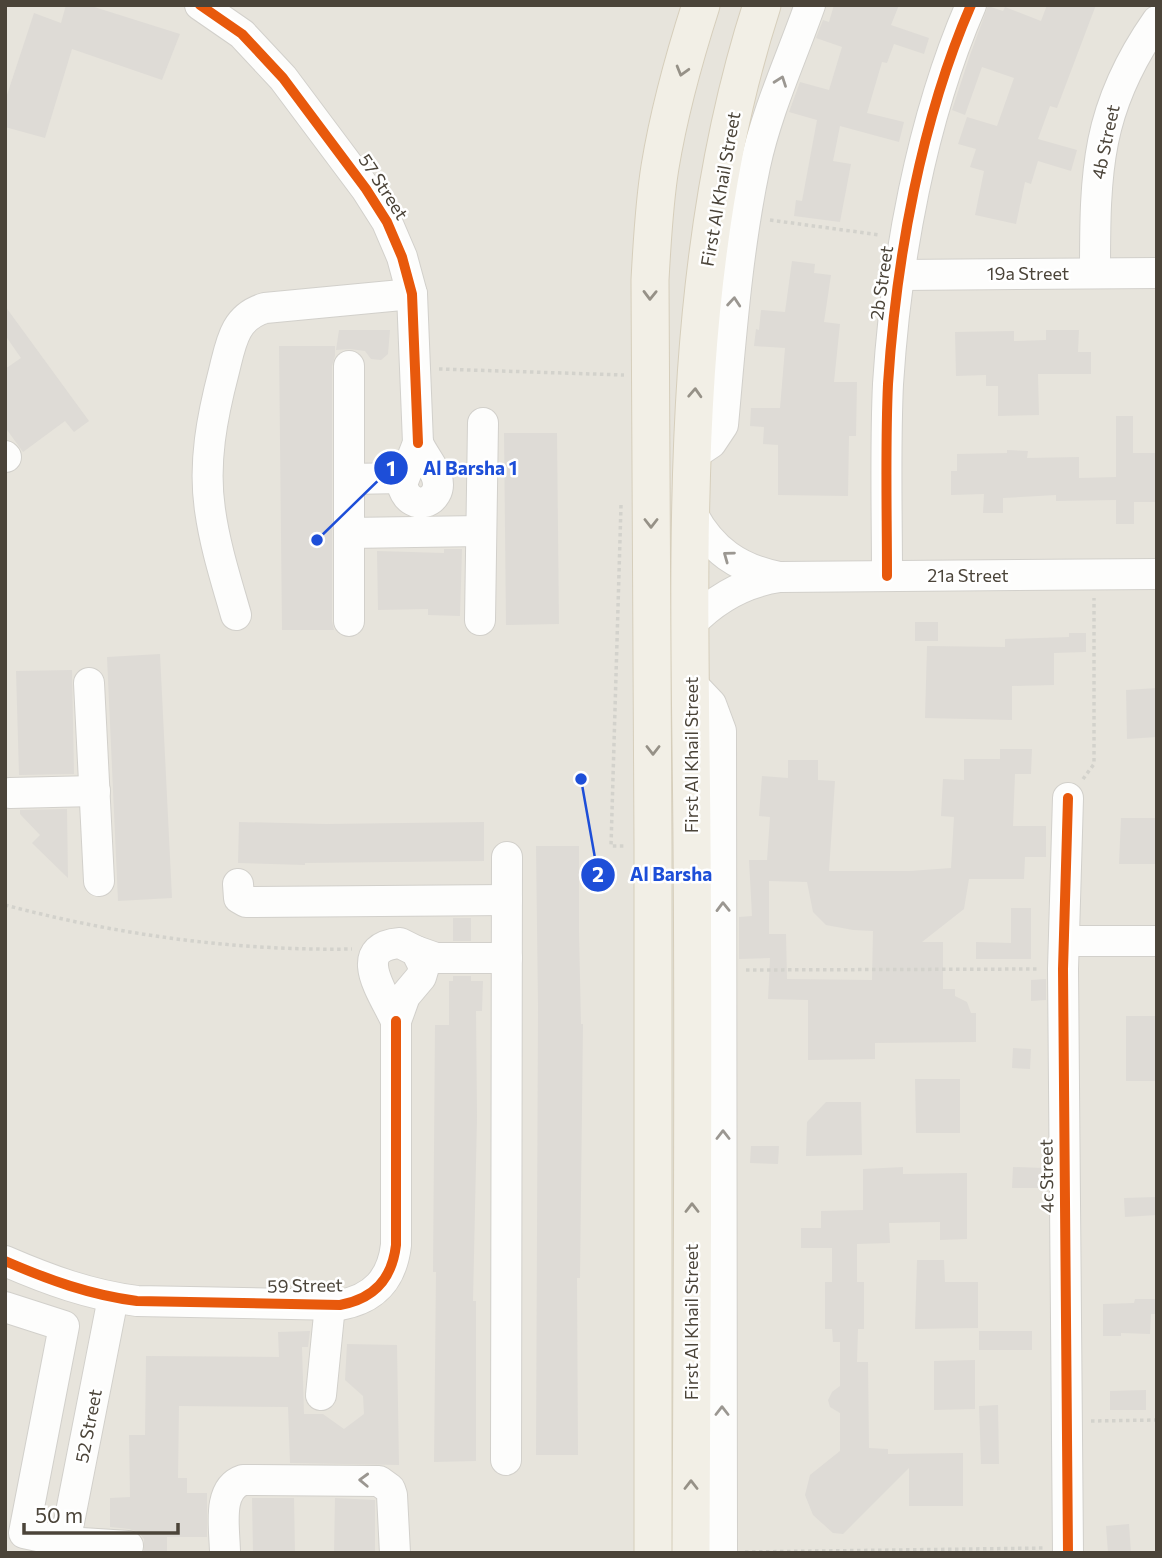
<svg xmlns="http://www.w3.org/2000/svg" width="1162" height="1558" font-family="Commissioner,sans-serif">
	<style>
		.residential { fill: #e7e4dc }
		.building { fill: #dedbd6; fill-rule: evenodd }
		.lines { fill: none; stroke-linecap: round; stroke-linejoin: round }
		.minor-casing { stroke: #d2d0cb; stroke-width: 32 }
		.major-casing { stroke: #d6cebb; stroke-width: 39 }
		.path { stroke: #d3d2cc; stroke-width: 3.5; stroke-dasharray: 3.5 3.5; stroke-linecap: butt }
		.minor { stroke: #fdfdfc; stroke-width: 30 }
		.major { stroke: #f2efe6; stroke-width: 37 }
		.cycleway-casing { stroke: #fff; stroke-width: 15 }
		.cycleway { stroke: #e8590c; stroke-width: 10 }
		.oneway { stroke: #969187 }
		.oneway2 { stroke: #9b9791 }
		.labels { text-anchor: middle; stroke-width: 5; stroke-linejoin: round; paint-order: stroke }
		.street-label { font-size: 18px; fill: #4b4439; stroke: #fff }
		.leader { fill: none; stroke: #1d4ed8; stroke-width: 2.5 }
		.callout-dot { fill: #1d4ed8; stroke: #fff; stroke-width: 2.5 }
		.mark-label { font-size: 21px; text-anchor: middle; font-weight: bold; fill: #fff }
		.callout-label { font-size: 19px; text-anchor: middle; font-weight: bold; fill: #1d4ed8; stroke: #fff; stroke-width: 5; stroke-linejoin: round; paint-order: stroke }
	</style>
	<rect width="100%" height="100%" fill="#f4f2ee"/>
	<rect class="residential" x="5" y="5" width="1152" height="1548"/>
	<g class="building">
		<polygon points="66,5 88,5 180,34 162,80 72,49 45,138 5,127 5,101 34,13 61,23"/>
		<polygon points="834,5 899,5 891,25 929,38 924,54 894,44 887,63 882,62 867,113 904,122 899,142 840,126 833,161 851,164 840,222 794,216 796,200 802,201 817,120 789,112 800,82 829,90 842,47 816,38 823,20 829,22"/>
		<polygon points="1047,5 1096,5 1057,108 1050,106 1038,139 1077,150 1071,171 1038,161 1031,184 1025,182 1016,224 975,215 984,171 970,167 976,149 958,144 967,117 997,126 1014,78 982,67 965,115 952,110 970,55 988,6 1003,11 1005,7 1041,21"/>
		<polygon points="792,261 815,264 814,273 831,275 824,322 840,324 834,382 857,382 856,436 849,436 848,496 778,495 778,445 763,444 764,427 750,426 751,408 780,408 785,348 754,346 756,329 759,330 761,310 785,312"/>
		<polygon points="5,306 89,421 74,432 65,421 23,452 5,427 5,369 21,358 5,335"/>
		<polygon points="339,330 390,330 388,354 381,360 371,359 365,351 350,349 336,350"/>
		<polygon points="1046,330 1079,330 1078,352 1091,352 1091,374 1038,374 1039,415 998,416 998,386 986,386 986,375 956,376 955,332 1014,331 1014,341 1046,340"/>
		<polygon points="279,346 335,346 335,356 332,366 332,621 334,630 282,630"/>
		<polygon points="1116,416 1133,416 1133,453 1157,453 1157,502 1134,502 1134,524 1116,524 1116,500 1056,501 1056,495 1003,498 1003,513 983,513 984,494 951,495 951,471 957,471 957,454 1007,453 1007,450 1028,451 1027,458 1079,457 1079,478 1116,477"/>
		<polygon points="504,433 557,433 559,624 506,625"/>
		<polygon points="444,549 462,549 460,616 428,615 428,609 378,610 377,551 444,553"/>
		<rect x="915" y="622" width="23" height="19"/>
		<polygon points="1069,633 1086,633 1086,652 1054,653 1054,685 1012,686 1012,720 925,718 927,646 1005,647 1005,639 1069,637"/>
		<polygon points="160,654 172,898 118,901 107,657"/>
		<polygon points="72,670 74,774 19,775 16,671"/>
		<polygon points="1157,688 1157,737 1127,739 1126,690"/>
		<path d="M 1000,749 L 1032,749 L 1031,774 L 1015,774 L 1013,826 L 1046,826 L 1046,857 L 1025,857 L 1024,879 L 969,879 L 964,909 L 922,942 L 943,942 L 943,989 L 955,989 L 955,996 L 967,1002 L 971,1013 L 976,1013 L 976,1042 L 875,1043 L 875,1059 L 808,1060 L 808,1000 L 768,999 L 770,958 L 739,959 L 739,917 L 752,916 L 749,860 L 767,860 L 770,817 L 759,816 L 762,776 L 788,778 L 788,760 L 818,760 L 818,780 L 835,781 L 829,871 L 910,871 L 951,868 L 954,817 L 941,816 L 943,779 L 964,780 L 964,759 L 1000,759 ZM 769,881 L 807,882 L 813,912 L 826,925 L 853,930 L 873,931 L 872,980 L 787,979 L 786,934 L 769,934 Z"/>
		<polygon points="67,809 68,878 32,843 40,835 20,814 20,810"/>
		<polygon points="1121,818 1157,818 1157,864 1119,864"/>
		<polygon points="239,822 326,824 484,822 484,861 305,863 305,865 238,863"/>
		<polygon points="536,846 579,846 579,932 581,1024 583,1024 580,1278 577,1278 578,1455 536,1455 538,1007"/>
		<polygon points="1011,908 1031,908 1031,959 976,959 976,942 1011,943"/>
		<rect x="453" y="918" width="18" height="23"/>
		<polygon points="453,976 471,976 471,981 483,981 482,1011 476,1011 477,1117 473,1301 476,1301 476,1461 434,1462 436,1272 433,1272 435,1025 449,1025 449,981 453,981"/>
		<polygon points="1046,979 1046,1000 1031,1001 1031,980"/>
		<rect x="1126" y="1016" width="31" height="65"/>
		<polygon points="1013,1048 1031,1049 1030,1069 1012,1068"/>
		<polygon points="915,1079 960,1079 960,1133 916,1133"/>
		<polygon points="826,1102 861,1102 862,1155 806,1156 807,1122"/>
		<polygon points="751,1146 779,1146 778,1164 750,1163"/>
		<polygon points="903,1167 903,1174 967,1173 967,1239 940,1240 940,1222 889,1223 890,1243 857,1244 857,1282 864,1282 864,1329 858,1329 857,1362 868,1362 869,1448 888,1449 888,1454 963,1453 963,1506 909,1506 909,1468 843,1534 833,1533 813,1515 805,1495 810,1475 840,1451 840,1413 830,1407 828,1400 832,1392 840,1386 840,1342 833,1342 832,1329 825,1329 825,1282 832,1282 832,1248 801,1248 801,1228 821,1228 821,1211 863,1210 863,1169"/>
		<polygon points="1013,1167 1045,1168 1045,1188 1012,1188"/>
		<polygon points="1157,1197 1157,1215 1125,1217 1124,1198"/>
		<polygon points="917,1260 944,1260 945,1282 978,1282 978,1328 915,1329"/>
		<polygon points="1135,1299 1157,1299 1157,1314 1151,1314 1150,1334 1121,1333 1121,1336 1103,1336 1103,1304 1134,1303"/>
		<polygon points="310,1331 308,1347 302,1347 304,1414 323,1414 344,1429 364,1414 363,1396 345,1380 347,1344 397,1345 399,1465 290,1463 288,1407 179,1406 178,1478 187,1478 187,1493 207,1493 207,1537 167,1537 167,1553 144,1553 144,1539 138,1532 129,1529 110,1527 110,1498 130,1497 129,1435 145,1435 146,1356 279,1357 278,1332"/>
		<rect x="979" y="1331" width="53" height="19"/>
		<polygon points="975,1360 975,1409 934,1410 934,1361"/>
		<polygon points="1146,1390 1146,1410 1110,1410 1110,1391"/>
		<polygon points="998,1405 999,1464 981,1464 979,1406"/>
		<polygon points="252,1498 294,1498 295,1553 253,1553"/>
		<polygon points="335,1498 375,1500 375,1553 334,1553"/>
		<polygon points="1129,1524 1131,1553 1108,1553 1106,1526"/>
	</g>
	<g class="lines">
		<g class="minor-casing">
			<g id="minor">
				<polyline points="200,5 242,34 283,78 366,189 387,222 402,257 412,294 418,443"/>
				<path d="M 1095,273 C 1095,171 1096,108 1157,21"/>
				<polyline points="900,275 1157,273"/>
				<polyline points="349,366 349,621"/>
				<path d="M 418,443 C 423,455 434,467 437,478 C 444,503 409,515 402,484 Z"/>
				<path d="M 693,455 L 711,443 L 723,425 C 731,338 737,251 755,166 C 767,110 791,59 810,5"/>
				<polyline points="5,456 6,457"/>
				<polyline points="349,479 403,478"/>
				<path d="M 692,513 C 711,550 739,569 779,577"/>
				<polyline points="349,533 481,531"/>
				<path d="M 887,576 C 887,512 885,448 888,384 C 896,260 921,120 971,5"/>
				<path d="M 236,615 C 226,580 215,546 210,510 C 203,463 212,417 224,371 C 231,343 234,317 265,308 L 412,294"/>
				<polyline points="480,620 483,423"/>
				<path d="M 691,624 C 716,598 744,582 780,577 L 1157,574"/>
				<polyline points="89,683 99,881"/>
				<polyline points="691,683 711,704 721,731 722,1553"/>
				<polyline points="10,793 95,791"/>
				<polyline points="1068,798 1063,969 1068,1553"/>
				<polyline points="238,884 239,898 246,902 507,900"/>
				<polyline points="1064,941 1157,941"/>
				<path d="M 400,943 L 416,951 L 424,967 L 421,977 L 405,996 L 396,1021 C 385,996 348,947 400,943 Z"/>
				<polyline points="416,951 436,958 507,958"/>
				<path d="M 5,1261 C 49,1280 90,1295 137,1301 L 340,1305 C 374,1299 392,1279 396,1245 L 396,1021"/>
				<polyline points="5,1307 64,1326 24,1533 66,1542 128,1546"/>
				<polyline points="321,1395 330,1305"/>
				<polyline points="506,1460 507,857"/>
				<polyline points="63,1553 113,1298"/>
				<path d="M 225,1553 C 225,1530 216,1489 243,1480 L 379,1481 L 390,1489 L 392,1495 L 395,1553"/>
			</g>
		</g>
		<g class="major-casing">
			<g id="major">
				<path d="M 653,1553 L 653,846 L 650,280 C 652,242 654,204 660,167 C 669,112 684,58 701,5"/>
				<path d="M 691,1553 C 692,1316 694,1079 692,842 C 690,563 675,274 762,5"/>
			</g>
		</g>
		<g class="path">
			<polyline points="770,220 880,235"/>
			<polyline points="439,369 624,375"/>
			<polyline points="621,505 611,846 626,846"/>
			<polyline points="1083,779 1094,764 1094,598"/>
			<path d="M 5,905 C 119,935 234,951 352,949"/>
			<polyline points="746,970 1039,969"/>
			<polyline points="1091,1421 1157,1420"/>
			<polyline points="745,1552 1045,1548"/>
		</g>
		<use href="#minor" class="minor"/>
		<use href="#major" class="major"/>
		<g class="cycleway-casing">
			<g id="cycleway">
				<polyline points="200,5 242,34 283,78 366,189 387,222 402,257 412,294 418,443"/>
				<path d="M 887,576 C 887,512 885,448 888,384 C 896,260 921,120 971,5"/>
				<polyline points="1068,798 1063,969 1068,1553"/>
				<path d="M 5,1261 C 49,1280 90,1295 137,1301 L 340,1305 C 374,1299 392,1279 396,1245 L 396,1021"/>
			</g>
		</g>
		<use href="#cycleway" class="cycleway"/>
	</g>
	<defs><path id="oneway-chevron" d="M-2-3.5L2.5 0L-2 3.5" fill="none" stroke-width="1.6" stroke-linecap="round" stroke-linejoin="round" transform="scale(1.75)"/></defs>
	<g class="oneway">
		<use href="#oneway-chevron" transform="translate(682 71) rotate(106)"/>
		<use href="#oneway-chevron" transform="translate(650 295) rotate(91)"/>
		<use href="#oneway-chevron" transform="translate(695 393) rotate(-87)"/>
		<use href="#oneway-chevron" transform="translate(651 523) rotate(90)"/>
		<use href="#oneway-chevron" transform="translate(653 750) rotate(90)"/>
		<use href="#oneway-chevron" transform="translate(692 1208) rotate(-90)"/>
		<use href="#oneway-chevron" transform="translate(691 1485) rotate(-90)"/>
	</g>
	<g class="oneway2">
		<use href="#oneway-chevron" transform="translate(781 81) rotate(-70)"/>
		<use href="#oneway-chevron" transform="translate(734 302) rotate(-85)"/>
		<use href="#oneway-chevron" transform="translate(728 556) rotate(-144)"/>
		<use href="#oneway-chevron" transform="translate(723 907) rotate(-91)"/>
		<use href="#oneway-chevron" transform="translate(723 1135) rotate(-90)"/>
		<use href="#oneway-chevron" transform="translate(722 1411) rotate(-90)"/>
		<use href="#oneway-chevron" transform="translate(364 1480) rotate(-178)"/>
	</g>
	<g class="labels">
		<g class="street-label">
			<text transform="translate(1106 142) rotate(-78)" y="6">4b Street</text>
			<text transform="translate(383 187) rotate(57)" y="6">57 Street</text>
			<text transform="translate(721 189) rotate(-80)" y="6">First Al Khail Street</text>
			<text x="1028" y="280">19a Street</text>
			<text transform="translate(882 283) rotate(-82)" y="6">2b Street</text>
			<text x="968" y="582">21a Street</text>
			<text transform="translate(692 755) rotate(-90)" y="6">First Al Khail Street</text>
			<text transform="translate(1047 1176) rotate(-91)" y="6">4c Street</text>
			<text transform="translate(305 1286) rotate(-1)" y="6">59 Street</text>
			<text transform="translate(692 1322) rotate(-90)" y="6">First Al Khail Street</text>
			<text transform="translate(89 1426) rotate(-79)" y="6">52 Street</text>
		</g>
	</g>
	<path class="leader" d="M317 540L391 468M581 779L598 875"/>
	<g class="callout-dot">
		<circle cx="317" cy="540" r="7"/>
		<circle cx="581" cy="779" r="7"/>
		<circle cx="391" cy="468" r="18"/>
		<circle cx="598" cy="875" r="18"/>
	</g>
	<g class="mark-label">
		<text x="391" y="476">1</text>
		<text x="598" y="882">2</text>
	</g>
	<g class="callout-label">
		<text x="470" y="475">Al Barsha 1</text>
		<text x="671" y="881">Al Barsha</text>
	</g>
	<rect width="1162" height="1558" fill="none" stroke="#4b4439" stroke-width="14"/>
	<path d="M24 1523v10h154v-10" fill="none" stroke="#4b4439" stroke-width="3.5"/>
	<text x="35" y="1523" font-size="21" fill="#4b4439" stroke="#ffffff" stroke-width="5" paint-order="stroke">50 m</text>
</svg>
